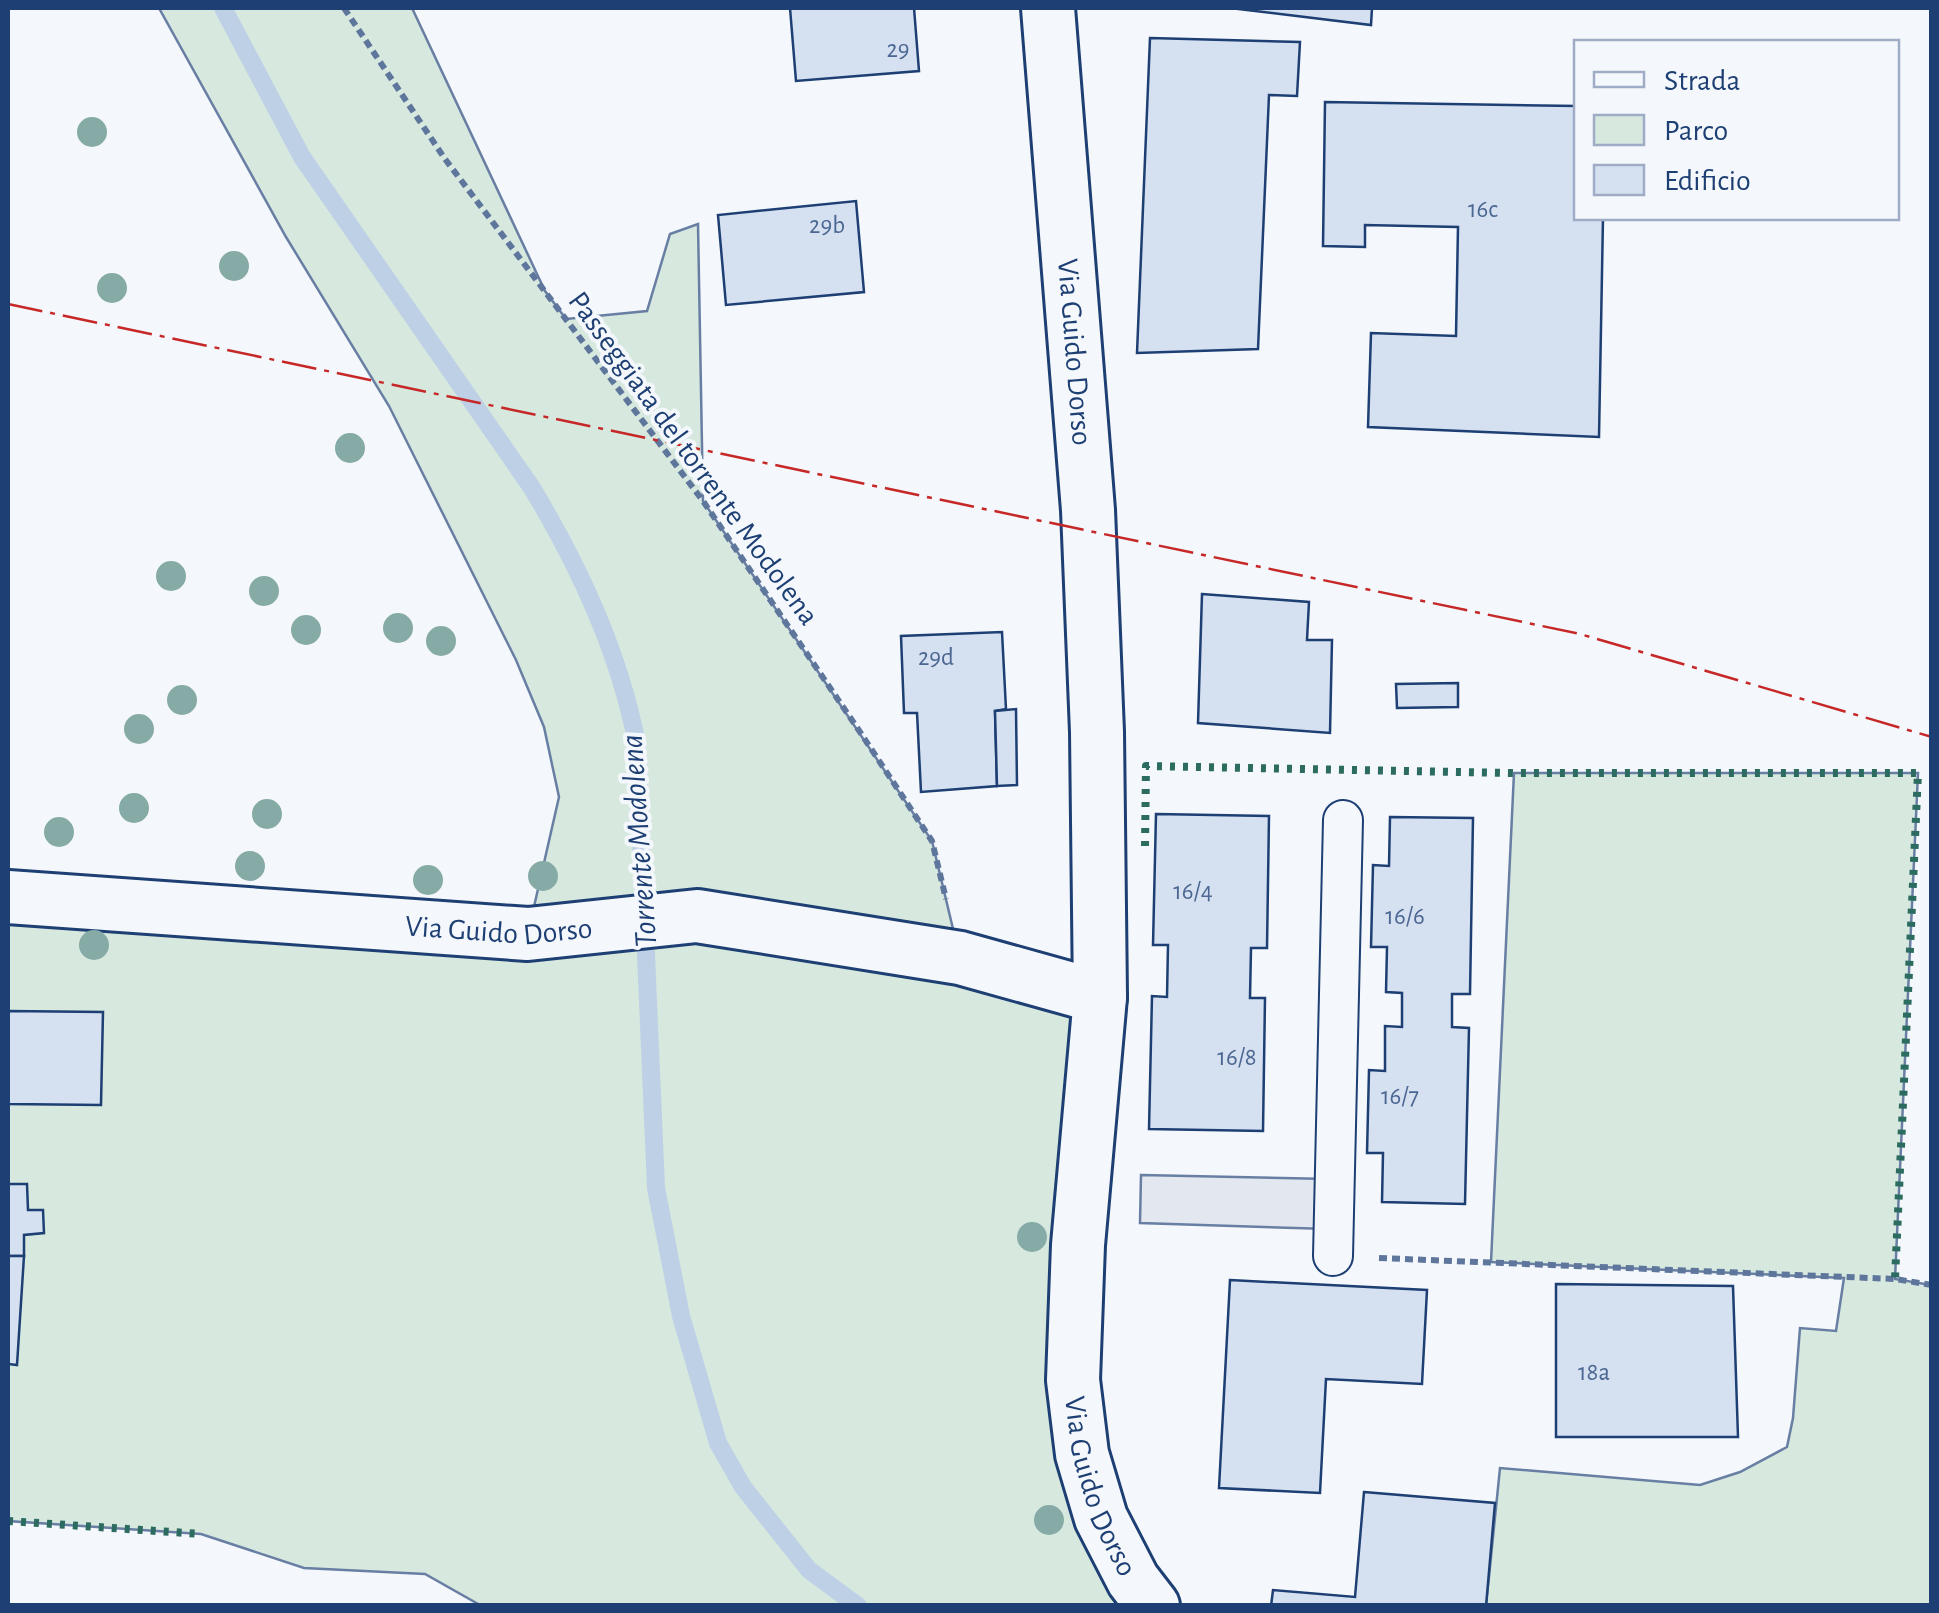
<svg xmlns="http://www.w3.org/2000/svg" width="1939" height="1613" font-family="'Alegreya Sans',sans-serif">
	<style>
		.green { fill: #d7e8df; stroke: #687fa3; stroke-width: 2.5 }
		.parking { fill: #e3e8f0; stroke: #687fa3; stroke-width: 2.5 }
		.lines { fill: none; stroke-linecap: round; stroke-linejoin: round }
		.stream { stroke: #bed0e5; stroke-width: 18 }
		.building { fill: #d5e0f0; stroke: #1d3f73; stroke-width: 2.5 }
		.pedestrian-casing { stroke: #1d3f73; stroke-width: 42 }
		.minor-casing { stroke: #1d3f73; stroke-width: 58 }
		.path { stroke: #5e769c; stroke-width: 6; stroke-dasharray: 8 5; stroke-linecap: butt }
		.pedestrian { stroke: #f4f7fb; stroke-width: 38 }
		.minor { stroke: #f4f7fb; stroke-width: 52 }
		.hedge { stroke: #2c6c60; stroke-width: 8; stroke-dasharray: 5 8; stroke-linecap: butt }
		.power { stroke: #c62828; stroke-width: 2.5; stroke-dasharray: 35 8 5 8; stroke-linecap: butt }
		.tree { fill: #86aba6 }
		.labels { text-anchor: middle; stroke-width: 8; stroke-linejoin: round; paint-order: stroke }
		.number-label { font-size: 25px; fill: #4b6792 }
		.street-label { font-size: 30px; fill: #1d3f73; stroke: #f4f7fb }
		.water-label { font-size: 32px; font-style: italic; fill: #1d3f73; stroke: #f4f7fb }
	</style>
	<rect width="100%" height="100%" fill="#f4f7fb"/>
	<g class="green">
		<polygon points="159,8 412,8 545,291 566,319 647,311 670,234 698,224 703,501 932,841 960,958 1100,997 1073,1380 1153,1605 480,1605 425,1574 304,1568 201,1534 8,1521 8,897 528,933 559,797 544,727 516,660 389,406 286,237"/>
		<polygon points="1514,773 1918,773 1895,1279 1931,1285 1931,1605 1486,1606 1500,1468 1700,1485 1740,1472 1787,1447 1793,1418 1800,1328 1836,1331 1844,1278 1491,1262"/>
	</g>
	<polygon class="parking" points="1141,1175 1329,1179 1328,1229 1140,1223"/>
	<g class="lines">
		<path class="stream" d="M 223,8 L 302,157 L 532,488 C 580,568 619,652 637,744 L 656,1188 L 681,1316 L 718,1443 L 743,1487 L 809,1570 L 858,1606"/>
	</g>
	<g class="building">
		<polygon points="790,8 914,8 919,71 796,81"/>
		<polygon points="1230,8 1372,8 1371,25"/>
		<polygon points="1150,38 1300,42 1297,96 1269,95 1258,349 1137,353"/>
		<polygon points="1325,102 1576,106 1576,218 1603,218 1599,437 1368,427 1371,333 1456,336 1458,227 1365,225 1365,247 1323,246"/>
		<polygon points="856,201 864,292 726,305 718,215"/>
		<polygon points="1202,594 1309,602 1307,640 1332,640 1330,733 1198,723"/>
		<polygon points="1002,632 1006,709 995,711 997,786 921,792 917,713 904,713 901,636"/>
		<polygon points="1458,683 1458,707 1397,708 1396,684"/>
		<polygon points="1016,709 1017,785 997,786 995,711"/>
		<polygon points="1156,814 1269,816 1267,948 1251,948 1250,998 1265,998 1263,1131 1149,1129 1152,996 1167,997 1168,945 1153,945"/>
		<polygon points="1390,817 1473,818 1470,994 1452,994 1452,1027 1469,1028 1465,1204 1382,1202 1383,1153 1367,1153 1369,1070 1385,1071 1385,1026 1402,1027 1402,993 1386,992 1387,947 1371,947 1373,865 1389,866"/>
		<polygon points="8,1011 103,1012 101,1105 8,1104"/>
		<polygon points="8,1184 27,1184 28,1210 43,1210 44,1233 24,1235 24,1256 8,1256"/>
		<polygon points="8,1256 24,1256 17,1365 8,1364"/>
		<polygon points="1230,1280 1427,1290 1422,1384 1326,1379 1320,1493 1219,1488"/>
		<polygon points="1556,1284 1733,1286 1738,1437 1556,1437"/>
		<polygon points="1364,1492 1495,1503 1486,1606 1271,1606 1273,1590 1355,1597"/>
	</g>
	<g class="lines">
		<g class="pedestrian-casing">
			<polyline id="pedestrian" points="1333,1256 1343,820"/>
		</g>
		<g class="minor-casing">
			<g id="minor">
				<path id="s1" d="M 1048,8 L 1088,510 L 1097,732 L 1100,997 L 1078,1245 L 1073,1380 L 1082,1454 L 1101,1518 L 1133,1580 L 1153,1606"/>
				<path id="s2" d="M 8,897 L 528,934 L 697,916 L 960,958 L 1100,997"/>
			</g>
		</g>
		<g class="path">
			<polyline points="344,8 445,159 703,501 860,732 932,841 946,899"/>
			<polyline points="1379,1258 1895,1279 1932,1285"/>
		</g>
		<use href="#pedestrian" class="pedestrian"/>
		<use href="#minor" class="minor"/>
		<g class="hedge">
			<polyline points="1145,846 1146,766 1514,773 1918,773 1895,1279"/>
			<polyline points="8,1521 201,1534"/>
		</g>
		<polyline class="power" points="8,304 1580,634 1932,737"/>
	</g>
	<g class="tree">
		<circle cx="92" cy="132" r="15"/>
		<circle cx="234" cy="266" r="15"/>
		<circle cx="112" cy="288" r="15"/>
		<circle cx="350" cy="448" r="15"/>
		<circle cx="171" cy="576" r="15"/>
		<circle cx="264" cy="591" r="15"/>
		<circle cx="398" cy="628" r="15"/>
		<circle cx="306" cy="630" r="15"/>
		<circle cx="441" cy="641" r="15"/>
		<circle cx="182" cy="700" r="15"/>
		<circle cx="139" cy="729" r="15"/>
		<circle cx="134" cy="808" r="15"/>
		<circle cx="267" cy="814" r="15"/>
		<circle cx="59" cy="832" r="15"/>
		<circle cx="250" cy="866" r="15"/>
		<circle cx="543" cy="876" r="15"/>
		<circle cx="428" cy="880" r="15"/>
		<circle cx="94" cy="945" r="15"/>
		<circle cx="1032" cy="1237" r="15"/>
		<circle cx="1049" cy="1520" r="15"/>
	</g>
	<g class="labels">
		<g class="number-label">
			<text x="898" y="57">29</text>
			<text x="1483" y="217">16c</text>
			<text x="827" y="233">29b</text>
			<text x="936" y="665">29d</text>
			<text x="1193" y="899">16/4</text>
			<text x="1405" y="924">16/6</text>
			<text x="1237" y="1065">16/8</text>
			<text x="1400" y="1104">16/7</text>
			<text x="1594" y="1380">18a</text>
		</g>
		<g class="street-label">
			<text dy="10" stroke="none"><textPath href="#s1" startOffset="345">Via Guido Dorso</textPath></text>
			<text transform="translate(694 458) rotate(54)" y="10">Passeggiata del torrente Modolena</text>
			<text dy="10" stroke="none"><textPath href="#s2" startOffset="492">Via Guido Dorso</textPath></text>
			<text dy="10" stroke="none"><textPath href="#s1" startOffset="1485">Via Guido Dorso</textPath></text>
		</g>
		<g class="water-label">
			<text transform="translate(638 841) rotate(-94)" y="11">Torrente Modolena</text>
		</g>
	</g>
	<rect width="1939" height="1613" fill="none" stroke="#1d3f73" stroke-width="20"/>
	<rect x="1574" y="40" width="325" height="180" fill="#f4f7fb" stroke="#9eadc5" stroke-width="2.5"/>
	<rect x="1594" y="72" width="50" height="15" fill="#f4f7fb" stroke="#9eadc5" stroke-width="2.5"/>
	<text x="1664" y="90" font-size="30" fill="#1d3f73">Strada</text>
	<rect x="1594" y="115" width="50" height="30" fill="#d7e8df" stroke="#9eadc5" stroke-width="2.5"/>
	<text x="1664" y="140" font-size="30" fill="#1d3f73">Parco</text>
	<rect x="1594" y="165" width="50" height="30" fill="#d5e0f0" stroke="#9eadc5" stroke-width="2.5"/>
	<text x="1664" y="190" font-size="30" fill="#1d3f73">Edificio</text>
</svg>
